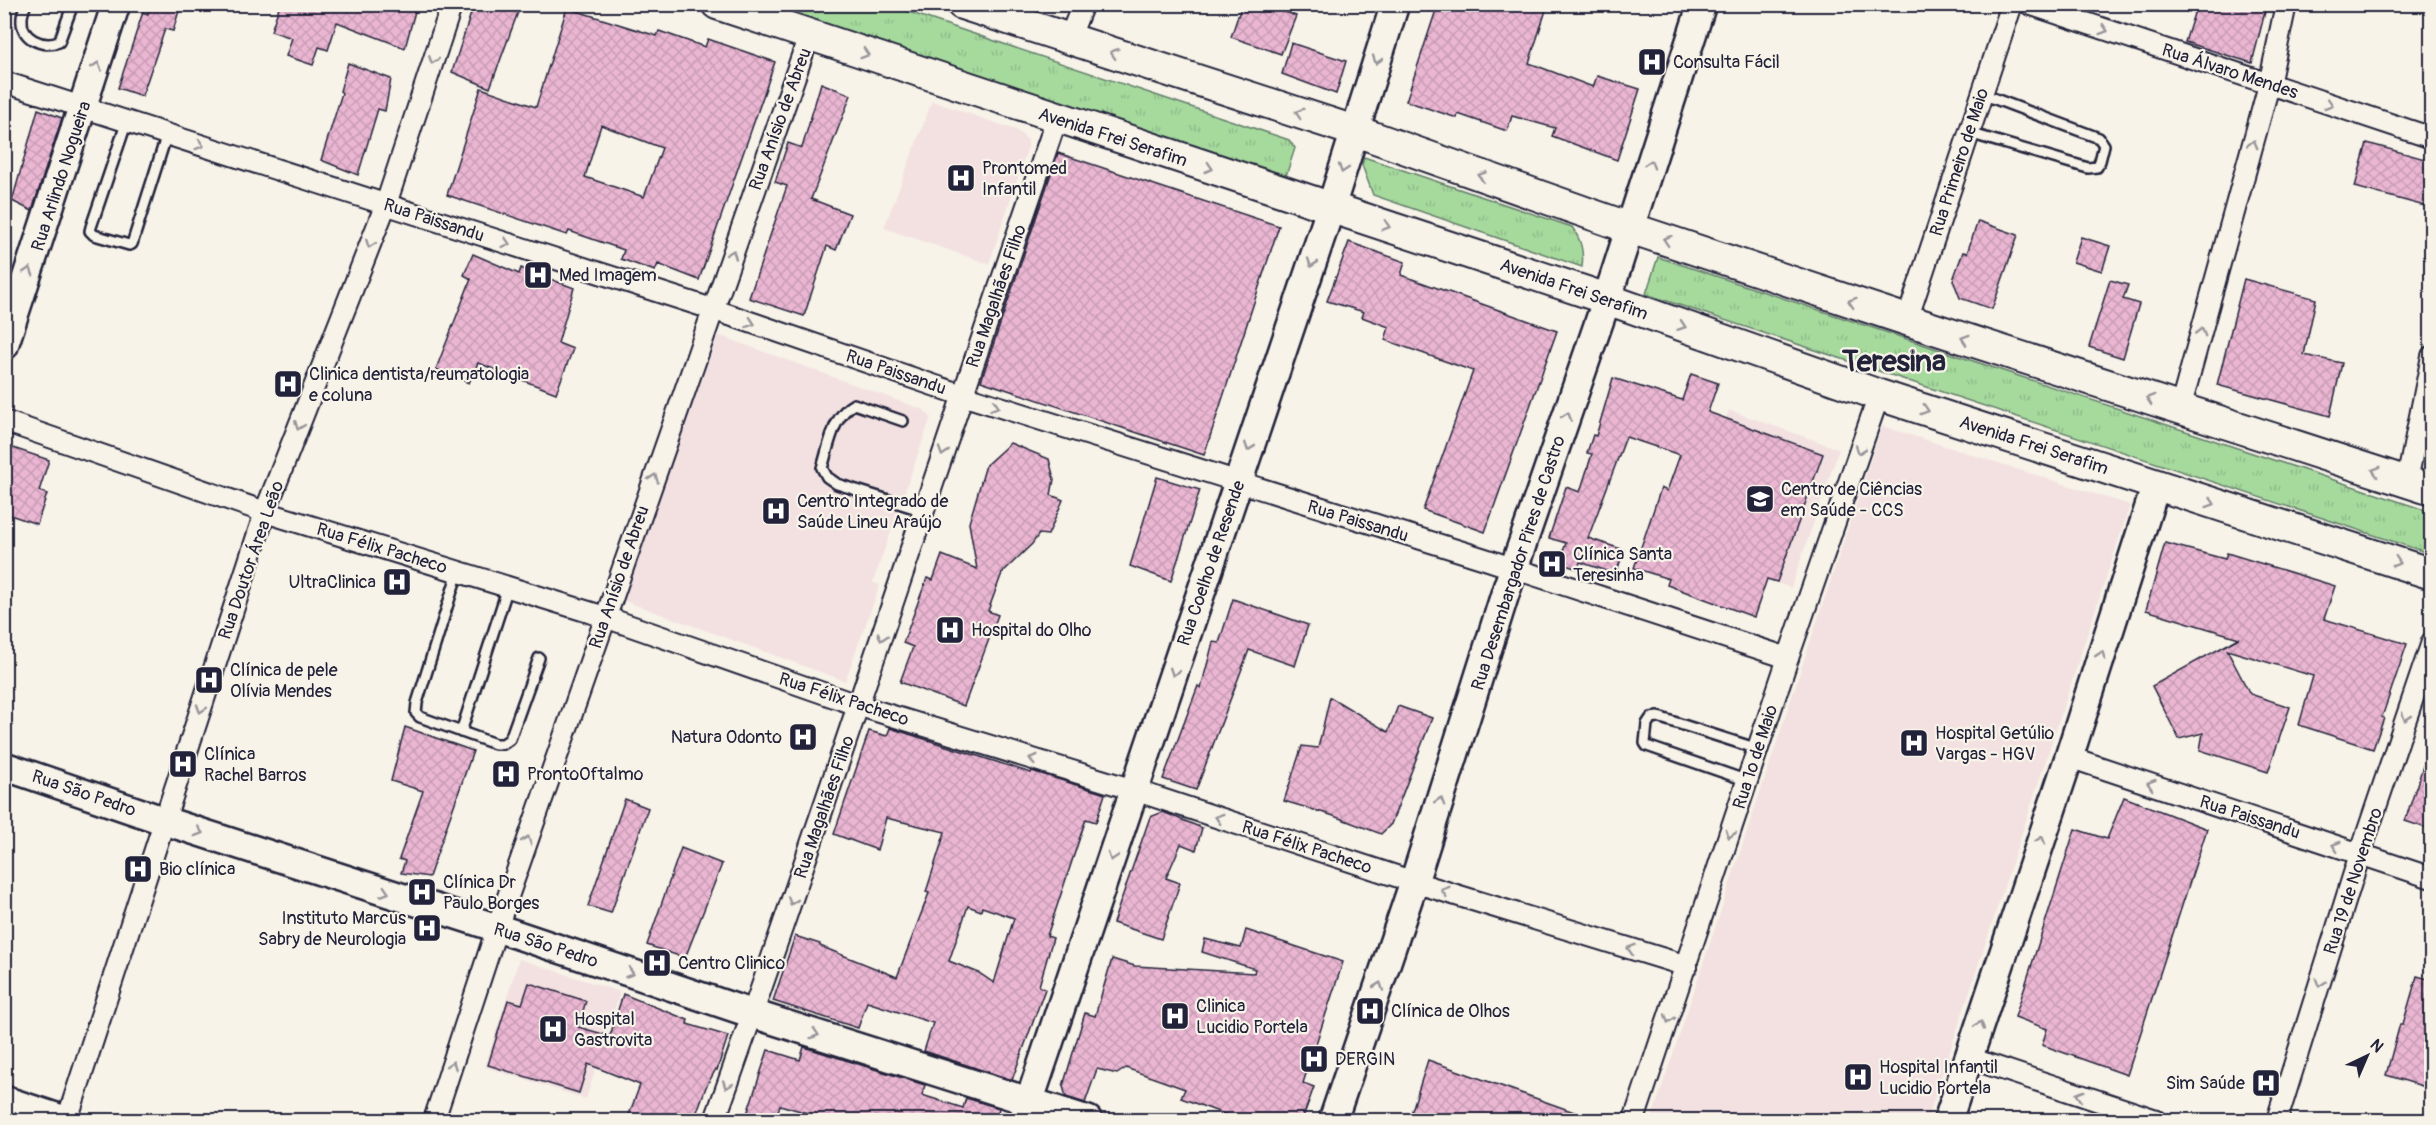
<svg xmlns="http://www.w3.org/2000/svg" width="2436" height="1125" font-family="Pangolin,sans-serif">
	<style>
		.built { fill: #f3e1e1 }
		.grass { fill: url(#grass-tufts); stroke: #647e6c; stroke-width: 1.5 }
		.building { fill: url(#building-cross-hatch); stroke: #22223b; stroke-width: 1.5; fill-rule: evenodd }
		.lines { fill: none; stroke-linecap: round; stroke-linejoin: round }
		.lane-casing { stroke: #22223b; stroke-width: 14 }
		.street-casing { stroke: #22223b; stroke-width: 24 }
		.secondary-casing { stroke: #22223b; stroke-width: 32 }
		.primary-casing { stroke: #22223b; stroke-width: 34 }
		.lane { stroke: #f7f3e8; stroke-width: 9 }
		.street { stroke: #f7f3e8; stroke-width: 20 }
		.secondary { stroke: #f7f3e8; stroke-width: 27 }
		.primary { stroke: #f7f3e8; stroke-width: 30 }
		.oneway { stroke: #97959a }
		.labels { text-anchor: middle; stroke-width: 4.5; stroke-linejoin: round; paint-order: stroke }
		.poi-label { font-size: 18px; fill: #22223b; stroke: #f7f3e8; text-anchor: start }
		.street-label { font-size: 18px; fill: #22223b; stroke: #f7f3e8 }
		.town-label { font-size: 30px; font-weight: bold; fill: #22223b; stroke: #f7f3e8 }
	</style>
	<defs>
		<pattern id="grass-tufts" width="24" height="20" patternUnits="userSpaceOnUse" patternTransform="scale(1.5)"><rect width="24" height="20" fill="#a6da9d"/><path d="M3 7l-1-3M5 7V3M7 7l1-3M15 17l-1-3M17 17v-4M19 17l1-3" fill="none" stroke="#8fbb88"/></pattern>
		<pattern id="building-cross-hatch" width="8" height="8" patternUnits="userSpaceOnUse" patternTransform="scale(1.5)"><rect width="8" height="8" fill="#eab6d2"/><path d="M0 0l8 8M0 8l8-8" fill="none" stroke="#c89cb5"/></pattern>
	</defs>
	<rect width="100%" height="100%" fill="#f7f3e8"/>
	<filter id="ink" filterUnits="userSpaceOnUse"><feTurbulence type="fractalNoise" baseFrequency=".0167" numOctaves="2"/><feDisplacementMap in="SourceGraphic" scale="12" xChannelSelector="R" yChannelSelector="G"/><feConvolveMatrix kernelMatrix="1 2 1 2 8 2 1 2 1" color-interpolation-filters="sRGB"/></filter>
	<g filter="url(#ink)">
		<g class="built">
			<polygon points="932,101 1016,130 1028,140 1028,147 989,264 884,228"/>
			<polygon points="718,335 924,410 931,417 873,582 880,585 845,681 622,600"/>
			<polygon points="1729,410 1839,449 1791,588 1680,548"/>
			<polygon points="1882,426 2130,505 1956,1033 1927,1120 1651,1120"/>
			<polygon points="519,959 620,992 586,1099 485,1067"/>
		</g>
		<g class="grass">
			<polygon points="758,5 888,5 1289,140 1295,148 1286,176 1279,178"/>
			<path d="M 1364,157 L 1572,227 C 1581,240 1584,251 1582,267 L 1373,195 L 1362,165 Z"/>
			<polygon points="1658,257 2431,512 2431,554 1646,294"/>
		</g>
		<g class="building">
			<polygon points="150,4 181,4 173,31 165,29 142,96 118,88 143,12 148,14"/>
			<polygon points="280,4 417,4 405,48 337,22 328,50 319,47 313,65 286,56 292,38 271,31"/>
			<polygon points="474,4 521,4 490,88 452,72"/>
			<polygon points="1242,4 1264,4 1296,16 1281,54 1231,37"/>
			<polygon points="1438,4 1548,4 1529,63 1593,87 1597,76 1640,89 1617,160 1552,136 1555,128 1512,116 1507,131 1458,114 1457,118 1406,101"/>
			<polygon points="2197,4 2267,4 2252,63 2185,42"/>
			<path d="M 567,8 L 657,36 L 659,31 L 705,47 L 708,39 L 775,62 L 699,280 L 658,264 L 655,271 L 621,259 L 624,250 L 569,231 L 567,235 L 447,195 L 481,88 L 536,107 ZM 601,125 L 662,148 L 644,197 L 585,177 Z"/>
			<polygon points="1291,43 1346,61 1336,94 1282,74"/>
			<polygon points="348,63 391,79 385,111 378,109 358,175 321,160 342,93 340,91"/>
			<polygon points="821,83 851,95 811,199 850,214 836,250 827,246 804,316 749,298 787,186 775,182 788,143 802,148"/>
			<polygon points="38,109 62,118 32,211 12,201"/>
			<polygon points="2367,143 2432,161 2432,208 2355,187"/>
			<polygon points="1058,153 1279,226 1204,455 981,381"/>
			<polygon points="1978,221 2018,235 1992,309 1960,298 1953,280 1963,252 1967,253"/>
			<polygon points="2081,237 2110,246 2102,271 2073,262"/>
			<polygon points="1349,242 1405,262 1401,275 1557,331 1485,532 1423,510 1473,371 1385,340 1389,327 1362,317 1364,312 1327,301"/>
			<polygon points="473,254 519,274 521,268 574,288 558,343 573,349 556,393 478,363 469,383 436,369 471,279 464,275"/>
			<polygon points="2244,279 2316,299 2304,355 2342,363 2330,416 2217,385"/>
			<polygon points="2110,280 2128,285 2123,299 2139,304 2123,358 2089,347"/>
			<polygon points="1691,374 1718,383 1708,412 1823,454 1777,582 1767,579 1754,617 1667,585 1669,579 1634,568 1661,488 1667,491 1680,455 1626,437 1588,538 1624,550 1616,574 1580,562 1578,569 1559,563 1566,543 1549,538 1566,487 1580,492 1592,454 1587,453 1593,435 1596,436 1613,378 1682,400"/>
			<polygon points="1010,443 1049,459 1054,479 1051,495 1063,500 1048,535 1039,534 1032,544 1002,573 988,611 998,615 964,706 900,682 913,647 903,643 927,578 933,580 942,555 977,569 969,523 986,465"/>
			<polygon points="4,445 49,460 39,491 47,494 37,524 4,513"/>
			<polygon points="1157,477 1200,490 1171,581 1130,566"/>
			<polygon points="2165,543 2225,559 2227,553 2335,586 2324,619 2407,644 2382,717 2384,718 2373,749 2299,725 2313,676 2227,650 2250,694 2290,707 2268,772 2200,750 2203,733 2179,739 2152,686 2239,638 2146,610"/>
			<polygon points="1233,599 1308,625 1295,666 1249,650 1196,790 1163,779 1198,686 1201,688 1213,642 1219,643"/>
			<polygon points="1330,697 1388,732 1398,706 1432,718 1391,824 1381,834 1331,815 1284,801 1302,746 1318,748"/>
			<polygon points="405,727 473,751 429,877 401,873 405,861 399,859 423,791 391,781"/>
			<path d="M 890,728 L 1031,773 L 1032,771 L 1105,794 L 1096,822 L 1086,819 L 1047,936 L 1053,938 L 1039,986 L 1045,989 L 1012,1080 L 924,1051 L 933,1023 L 867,1002 L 858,1028 L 773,1001 L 795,936 L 820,944 L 820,946 L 897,977 L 929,893 L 926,892 L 945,832 L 886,818 L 877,850 L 834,834 L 869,731 L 887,736 ZM 968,906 L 981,911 L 982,907 L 1014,918 L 994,983 L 979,973 L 949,961 Z"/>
			<polygon points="2428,751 2432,751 2432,830 2405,821"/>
			<polygon points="2124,797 2207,829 2127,1075 2042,1045 2047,1029 2015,1017 2075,829 2107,839"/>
			<polygon points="625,799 648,808 611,913 588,906"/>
			<polygon points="1163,812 1202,828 1196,850 1181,844 1166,878 1180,883 1161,939 1113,923 1150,817"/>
			<polygon points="681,848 722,864 685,958 647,945"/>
			<polygon points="1246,930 1343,962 1303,1083 1314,1087 1302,1120 1240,1120 1181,1098 1185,1089 1126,1068 1117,1074 1097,1069 1085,1103 1066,1097 1063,1086 1085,1013 1095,1016 1112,959 1135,966 1254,973 1255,969 1202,952 1205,939 1241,948"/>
			<polygon points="2417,976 2432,980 2432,1089 2386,1075 2400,1024 2403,1024"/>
			<polygon points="529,983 586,1001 578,1027 610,1036 623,994 688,1020 687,1024 728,1036 717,1070 716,1069 706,1087 694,1120 627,1120 640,1085 588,1064 579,1093 488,1065 508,1000 522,1004"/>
			<polygon points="804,1047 925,1085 922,1095 963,1108 966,1098 999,1108 996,1120 816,1120 817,1116 780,1105 775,1120 745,1120 768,1050 800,1060"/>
			<polygon points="1428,1060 1591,1118 1591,1120 1409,1120"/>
		</g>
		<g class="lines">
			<g class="lane-casing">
				<g id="lane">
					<path d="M 26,4 C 24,9 22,14 22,18 C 20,39 43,48 59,42 L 73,4"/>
					<polyline points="127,121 91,227 90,231 94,235 129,245 132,244 167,134"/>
					<polyline points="1969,133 2088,168 2097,167 2100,161 2104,145 2099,138 1982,94"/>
					<path d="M 903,421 L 854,404 C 833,415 829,446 822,468 L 827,477 L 837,484 L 924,511"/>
					<polyline points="458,572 417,703 416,713 420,717 495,744 503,744 510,739 539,658"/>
					<polyline points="461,732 508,587"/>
					<polyline points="1748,781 1647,746 1645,743 1647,724 1651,718 1658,717 1758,749"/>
				</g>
			</g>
			<g class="street-casing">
				<g id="street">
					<polyline points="2029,4 2432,138"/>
					<polyline points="1069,39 1083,4"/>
					<polyline points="4,82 712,309 962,395 1485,559 1788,658"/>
					<polyline points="1907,320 2012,4"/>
					<polyline points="2180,409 2269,85 2286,4"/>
					<polyline points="4,421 265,512 605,617 860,706 1134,790 1414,882 1687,966"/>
					<polyline points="2407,481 2432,356"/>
					<polyline points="2069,757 2432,878"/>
					<polyline points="1969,1058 2156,1120"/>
					<polyline points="67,1120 265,512 386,204 452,4"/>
					<polyline points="434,1120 497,928 809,36"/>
					<path d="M 715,1120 C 833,788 942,452 1057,118"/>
					<polyline points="1634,1120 1788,658 1879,395"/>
					<polyline points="2277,1120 2360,854 2432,642"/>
				</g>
			</g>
			<g class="secondary-casing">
				<g id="secondary">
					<polyline points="4,346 116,4"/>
					<polyline points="4,766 165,821 497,928 753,1014 1088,1120"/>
					<polyline points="4,1100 65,1120"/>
					<polyline points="1023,1120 1331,207 1395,4"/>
					<polyline points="1333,1120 1414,882 1505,594 1607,299 1702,4"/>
					<polyline points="1948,1120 2069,757 2156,485"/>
				</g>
			</g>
			<g class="primary-casing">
				<g id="primary">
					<polyline points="717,4 1607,299 1879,395 2432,574"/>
					<polyline points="962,4 1370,136 1630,228 1907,320 2432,490"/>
				</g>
			</g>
			<use href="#lane" class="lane"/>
			<use href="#street" class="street"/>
			<use href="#secondary" class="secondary"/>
			<use href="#primary" class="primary"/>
		</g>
		<defs><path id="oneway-chevron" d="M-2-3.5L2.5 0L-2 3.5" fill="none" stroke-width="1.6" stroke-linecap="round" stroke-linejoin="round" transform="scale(1.5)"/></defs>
		<g class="oneway">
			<use href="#oneway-chevron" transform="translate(2104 30) rotate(18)"/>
			<use href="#oneway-chevron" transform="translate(1114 53) rotate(-162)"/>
			<use href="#oneway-chevron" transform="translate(865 54) rotate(18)"/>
			<use href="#oneway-chevron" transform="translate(433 60) rotate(108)"/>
			<use href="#oneway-chevron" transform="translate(1377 60) rotate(108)"/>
			<use href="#oneway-chevron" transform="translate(97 66) rotate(-72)"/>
			<use href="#oneway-chevron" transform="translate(2329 104) rotate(18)"/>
			<use href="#oneway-chevron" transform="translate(1299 113) rotate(-162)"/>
			<use href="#oneway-chevron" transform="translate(2253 144) rotate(-75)"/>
			<use href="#oneway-chevron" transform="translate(200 145) rotate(18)"/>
			<use href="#oneway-chevron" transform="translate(1650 164) rotate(-72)"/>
			<use href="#oneway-chevron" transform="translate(1209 168) rotate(18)"/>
			<use href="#oneway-chevron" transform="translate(1343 169) rotate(108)"/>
			<use href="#oneway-chevron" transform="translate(1482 176) rotate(-161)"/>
			<use href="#oneway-chevron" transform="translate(1386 226) rotate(18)"/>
			<use href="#oneway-chevron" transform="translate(1667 240) rotate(-162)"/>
			<use href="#oneway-chevron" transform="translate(506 243) rotate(18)"/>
			<use href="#oneway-chevron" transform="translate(370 244) rotate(111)"/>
			<use href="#oneway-chevron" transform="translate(732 254) rotate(-70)"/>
			<use href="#oneway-chevron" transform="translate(1312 263) rotate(109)"/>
			<use href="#oneway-chevron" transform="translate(29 271) rotate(-72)"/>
			<use href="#oneway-chevron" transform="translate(1852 302) rotate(-162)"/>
			<use href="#oneway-chevron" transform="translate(751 323) rotate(19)"/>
			<use href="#oneway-chevron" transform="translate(1682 326) rotate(19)"/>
			<use href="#oneway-chevron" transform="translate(2201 332) rotate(-75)"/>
			<use href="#oneway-chevron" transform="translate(1965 339) rotate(-162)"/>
			<use href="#oneway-chevron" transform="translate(2150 399) rotate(-162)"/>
			<use href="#oneway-chevron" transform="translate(995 406) rotate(18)"/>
			<use href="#oneway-chevron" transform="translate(1925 410) rotate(18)"/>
			<use href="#oneway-chevron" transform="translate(1567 416) rotate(-71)"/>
			<use href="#oneway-chevron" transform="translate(299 426) rotate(111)"/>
			<use href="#oneway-chevron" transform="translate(1249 447) rotate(109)"/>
			<use href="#oneway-chevron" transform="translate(1860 450) rotate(109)"/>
			<use href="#oneway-chevron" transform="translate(943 452) rotate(108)"/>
			<use href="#oneway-chevron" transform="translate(2376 471) rotate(-162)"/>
			<use href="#oneway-chevron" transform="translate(654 478) rotate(-71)"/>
			<use href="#oneway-chevron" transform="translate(2211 503) rotate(18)"/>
			<use href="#oneway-chevron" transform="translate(2397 562) rotate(18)"/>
			<use href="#oneway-chevron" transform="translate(882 637) rotate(108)"/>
			<use href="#oneway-chevron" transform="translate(2101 655) rotate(-72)"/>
			<use href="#oneway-chevron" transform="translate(1174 672) rotate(109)"/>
			<use href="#oneway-chevron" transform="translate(201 709) rotate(108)"/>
			<use href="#oneway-chevron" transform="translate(2406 717) rotate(109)"/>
			<use href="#oneway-chevron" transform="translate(1033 759) rotate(-163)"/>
			<use href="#oneway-chevron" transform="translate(2151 784) rotate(-162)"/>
			<use href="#oneway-chevron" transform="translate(1440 801) rotate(-73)"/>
			<use href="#oneway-chevron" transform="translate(1219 818) rotate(-162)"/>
			<use href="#oneway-chevron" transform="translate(199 832) rotate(18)"/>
			<use href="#oneway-chevron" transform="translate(1730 834) rotate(108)"/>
			<use href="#oneway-chevron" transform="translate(527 840) rotate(-71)"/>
			<use href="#oneway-chevron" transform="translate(2041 840) rotate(-72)"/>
			<use href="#oneway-chevron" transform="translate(2336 846) rotate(-162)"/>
			<use href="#oneway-chevron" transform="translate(1112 857) rotate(108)"/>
			<use href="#oneway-chevron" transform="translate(1445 891) rotate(-163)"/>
			<use href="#oneway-chevron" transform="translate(385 892) rotate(18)"/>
			<use href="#oneway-chevron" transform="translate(792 901) rotate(109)"/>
			<use href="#oneway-chevron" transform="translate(1631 949) rotate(-163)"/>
			<use href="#oneway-chevron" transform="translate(630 973) rotate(19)"/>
			<use href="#oneway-chevron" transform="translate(2320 983) rotate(107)"/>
			<use href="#oneway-chevron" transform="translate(1379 986) rotate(-71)"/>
			<use href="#oneway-chevron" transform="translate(1669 1019) rotate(109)"/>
			<use href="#oneway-chevron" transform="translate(1980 1025) rotate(-72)"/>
			<use href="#oneway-chevron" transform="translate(815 1034) rotate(18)"/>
			<use href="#oneway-chevron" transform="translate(452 1065) rotate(-72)"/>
			<use href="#oneway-chevron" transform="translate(727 1085) rotate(110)"/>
			<use href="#oneway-chevron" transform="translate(2080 1095) rotate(-162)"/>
		</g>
	</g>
	<defs>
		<g id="hospital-square" transform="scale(1.5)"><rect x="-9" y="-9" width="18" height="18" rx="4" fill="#22223b" stroke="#f7f3e8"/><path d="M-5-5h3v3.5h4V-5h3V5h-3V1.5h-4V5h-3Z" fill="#fff"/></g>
		<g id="university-square" transform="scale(1.5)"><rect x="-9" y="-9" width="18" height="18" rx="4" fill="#22223b" stroke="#f7f3e8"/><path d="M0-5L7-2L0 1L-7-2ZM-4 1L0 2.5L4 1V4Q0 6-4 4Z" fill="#fff"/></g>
	</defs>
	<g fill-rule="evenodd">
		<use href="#hospital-square" x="1652" y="62"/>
		<use href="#hospital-square" x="961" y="178"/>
		<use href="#hospital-square" x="538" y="275"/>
		<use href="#hospital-square" x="288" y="384"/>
		<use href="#university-square" x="1760" y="499"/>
		<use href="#hospital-square" x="776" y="511"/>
		<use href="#hospital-square" x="1552" y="564"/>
		<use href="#hospital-square" x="397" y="582"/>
		<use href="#hospital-square" x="950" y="630"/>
		<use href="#hospital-square" x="209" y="680"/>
		<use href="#hospital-square" x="803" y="737"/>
		<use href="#hospital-square" x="1914" y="743"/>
		<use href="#hospital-square" x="183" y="764"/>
		<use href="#hospital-square" x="506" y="774"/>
		<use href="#hospital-square" x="138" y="869"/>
		<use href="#hospital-square" x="422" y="892"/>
		<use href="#hospital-square" x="427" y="928"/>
		<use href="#hospital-square" x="657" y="963"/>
		<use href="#hospital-square" x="1370" y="1011"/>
		<use href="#hospital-square" x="1175" y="1016"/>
		<use href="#hospital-square" x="553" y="1029"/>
		<use href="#hospital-square" x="1314" y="1059"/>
		<use href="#hospital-square" x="1858" y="1077"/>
		<use href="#hospital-square" x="2266" y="1083"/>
	</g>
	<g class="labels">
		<g class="poi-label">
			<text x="1673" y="68">Consulta Fácil</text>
			<text x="982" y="174">Prontomed<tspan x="982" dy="21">Infantil</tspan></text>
			<text x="559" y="281">Med Imagem</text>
			<text x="309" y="380">Clinica dentista/reumatologia<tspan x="309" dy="21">e coluna</tspan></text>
			<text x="1781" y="495">Centro de Ciências<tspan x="1781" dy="21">em Saúde - CCS</tspan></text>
			<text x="797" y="507">Centro Integrado de<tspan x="797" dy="21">Saúde Lineu Araújo</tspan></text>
			<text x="1573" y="560">Clínica Santa<tspan x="1573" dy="21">Teresinha</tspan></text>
			<text x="376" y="588" text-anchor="end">UltraClinica</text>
			<text x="971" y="636">Hospital do Olho</text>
			<text x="230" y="676">Clínica de pele<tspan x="230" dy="21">Olívia Mendes</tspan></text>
			<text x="1935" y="739">Hospital Getúlio<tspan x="1935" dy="21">Vargas - HGV</tspan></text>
			<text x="782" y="743" text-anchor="end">Natura Odonto</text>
			<text x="204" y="760">Clínica<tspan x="204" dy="21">Rachel Barros</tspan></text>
			<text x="527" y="780">ProntoOftalmo</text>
			<text x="159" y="875">Bio clínica</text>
			<text x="443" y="888">Clínica Dr<tspan x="443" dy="21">Paulo Borges</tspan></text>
			<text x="406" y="924" text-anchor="end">Instituto Marcus<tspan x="406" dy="21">Sabry de Neurologia</tspan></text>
			<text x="678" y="969">Centro Clinico</text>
			<text x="1196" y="1012">Clinica<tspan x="1196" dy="21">Lucidio Portela</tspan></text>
			<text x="1391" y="1017">Clínica de Olhos</text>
			<text x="574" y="1025">Hospital<tspan x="574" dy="21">Gastrovita</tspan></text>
			<text x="1335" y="1065">DERGIN</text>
			<text x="1879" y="1073">Hospital Infantil<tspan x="1879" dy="21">Lucidio Portela</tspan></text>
			<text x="2245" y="1089" text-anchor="end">Sim Saúde</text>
		</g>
		<g class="street-label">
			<text transform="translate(2230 71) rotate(18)" y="6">Rua Álvaro Mendes</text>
			<text transform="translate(780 119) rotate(-70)" y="6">Rua Anísio de Abreu</text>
			<text transform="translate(1113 137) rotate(18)" y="6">Avenida Frei Serafim</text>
			<text transform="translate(1959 162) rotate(-72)" y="6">Rua Primeiro de Maio</text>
			<text transform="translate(61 176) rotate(-72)" y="6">Rua Arlindo Nogueira</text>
			<text transform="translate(434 220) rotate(18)" y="6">Rua Paissandu</text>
			<text transform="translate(1574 289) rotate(19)" y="6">Avenida Frei Serafim</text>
			<text transform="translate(996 296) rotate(-71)" y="6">Rua Magalhães Filho</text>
			<text transform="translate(896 372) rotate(19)" y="6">Rua Paissandu</text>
			<text transform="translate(2034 445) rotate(18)" y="6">Avenida Frei Serafim</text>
			<text transform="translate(1358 521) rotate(17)" y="6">Rua Paissandu</text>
			<text transform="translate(382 548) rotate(17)" y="6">Rua Félix Pacheco</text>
			<text transform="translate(251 560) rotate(-71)" y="6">Rua Doutor Área Leão</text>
			<text transform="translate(1211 563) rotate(-71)" y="6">Rua Coelho de Resende</text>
			<text transform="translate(1518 563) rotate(-72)" y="6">Rua Desembargador Pires de Castro</text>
			<text transform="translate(619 577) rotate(-71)" y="6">Rua Anísio de Abreu</text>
			<text transform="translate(844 699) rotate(18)" y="6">Rua Félix Pacheco</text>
			<text transform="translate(1755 757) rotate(-72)" y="6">Rua 1º de Maio</text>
			<text transform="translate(84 793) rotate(19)" y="6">Rua São Pedro</text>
			<text transform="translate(824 807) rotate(-71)" y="6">Rua Magalhães Filho</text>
			<text transform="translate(2250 817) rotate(18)" y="6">Rua Paissandu</text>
			<text transform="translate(1307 847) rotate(18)" y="6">Rua Félix Pacheco</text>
			<text transform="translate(2353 881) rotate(-72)" y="6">Rua 19 de Novembro</text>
			<text transform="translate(546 945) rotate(18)" y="6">Rua São Pedro</text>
		</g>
		<g class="town-label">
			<text x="1894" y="371">Teresina</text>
		</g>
	</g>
	<rect width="2436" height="1125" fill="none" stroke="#f7f3e8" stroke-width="24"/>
	<rect x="12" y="12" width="2412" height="1101" fill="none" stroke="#22223b" stroke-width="2" filter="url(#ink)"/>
	<g transform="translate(2367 1056) rotate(44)" stroke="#f7f3e8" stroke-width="4.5" paint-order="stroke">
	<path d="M0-4.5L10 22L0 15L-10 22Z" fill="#22223b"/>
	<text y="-9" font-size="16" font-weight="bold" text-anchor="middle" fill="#22223b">N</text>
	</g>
</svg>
